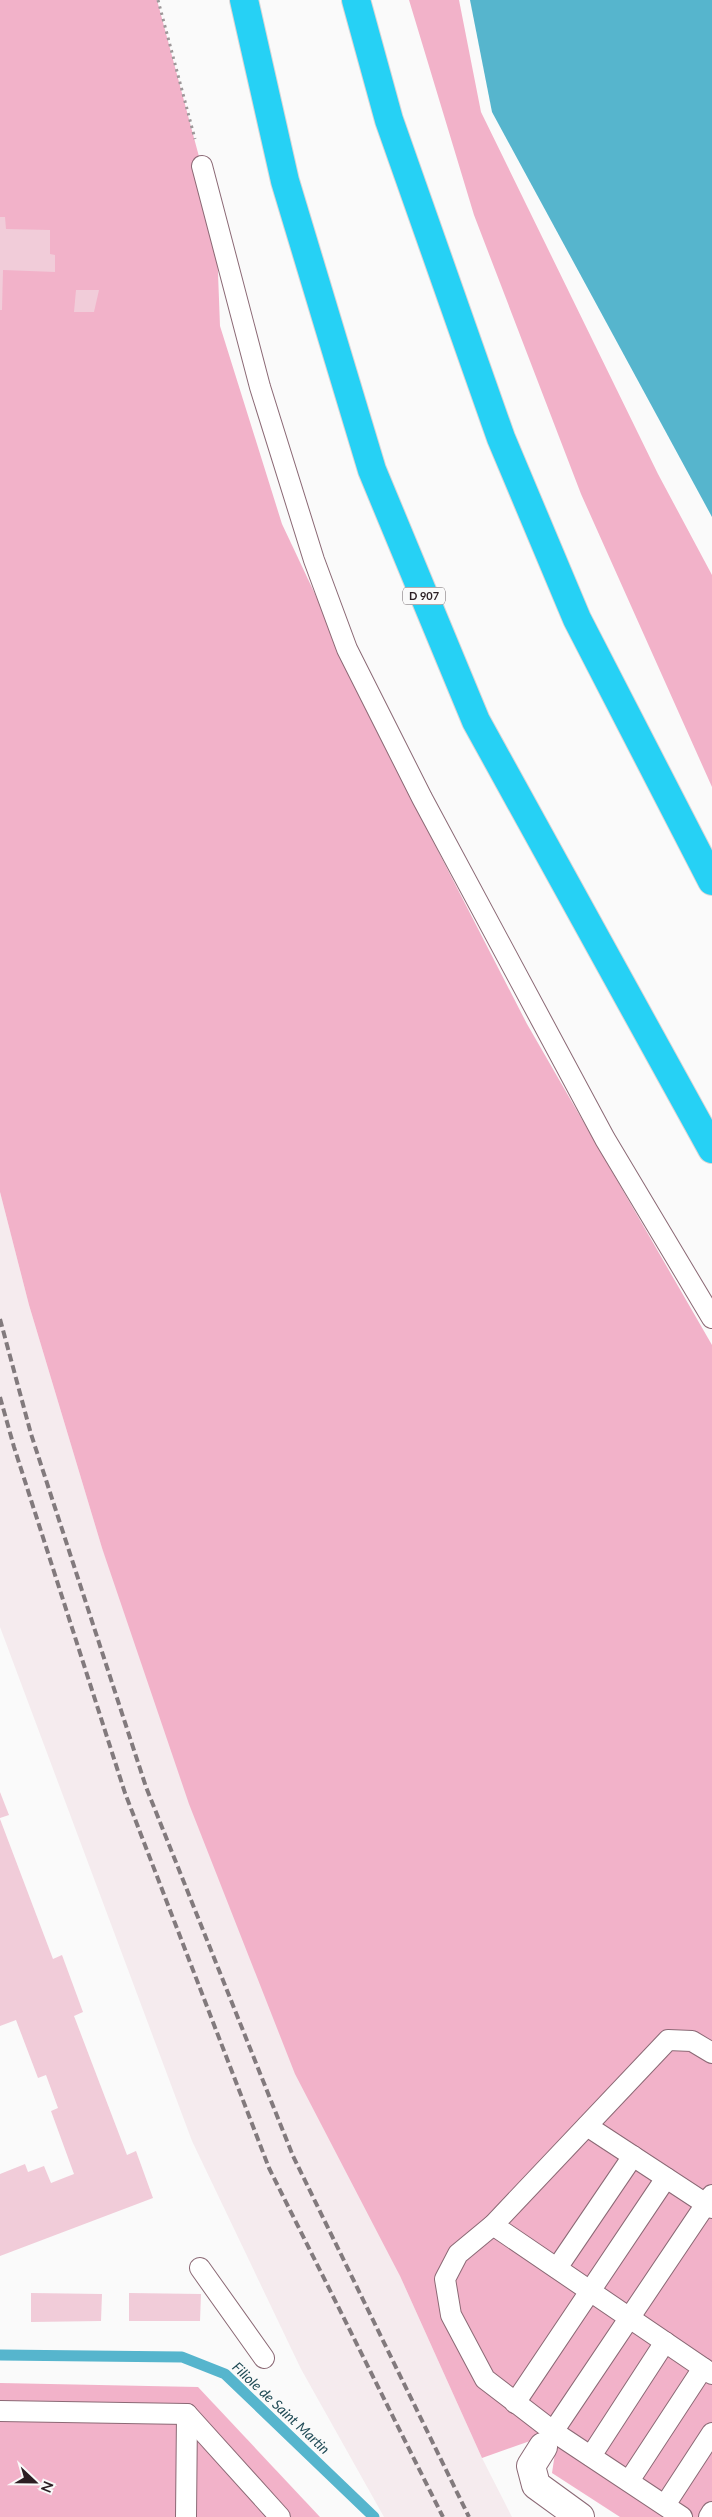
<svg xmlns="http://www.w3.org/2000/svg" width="712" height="2517" font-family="Lato,sans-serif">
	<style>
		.built { fill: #f5ebee }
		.green { fill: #f2b2c9 }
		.water { fill: #56b5cd }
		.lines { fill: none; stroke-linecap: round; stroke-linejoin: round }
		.stream { stroke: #56b5cd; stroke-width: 11 }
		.building { fill: #f1ccd9 }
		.lane-casing { stroke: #8b6975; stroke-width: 22 }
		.street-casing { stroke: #8b6975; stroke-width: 30 }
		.highway-casing { stroke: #d9d6d7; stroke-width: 30 }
		.path { stroke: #9d9799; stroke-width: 3; stroke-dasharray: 2.5 4; stroke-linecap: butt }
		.lane { stroke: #fff; stroke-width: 20 }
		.street { stroke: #fff; stroke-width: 28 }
		.highway { stroke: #26d1f5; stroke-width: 28 }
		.rail { stroke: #827a7d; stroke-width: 4; stroke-dasharray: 8 4; stroke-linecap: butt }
		.labels { text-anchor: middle; stroke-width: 4; stroke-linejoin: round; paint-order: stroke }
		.shield { fill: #fafafa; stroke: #6a6064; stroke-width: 1 }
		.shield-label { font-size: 11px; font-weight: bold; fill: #2c1e23 }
		.water-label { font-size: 14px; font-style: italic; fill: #204b56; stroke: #fafafa }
	</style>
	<rect width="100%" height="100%" fill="#fafafa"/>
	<polygon class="built" points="0,1192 29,1305 102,1548 400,2276 482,2458 512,2517 384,2517 301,2369 192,2141 0,1627"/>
	<g class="green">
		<polygon points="0,0 157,0 216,220 220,326 282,524 415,806 527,1024 712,1345 712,2517 620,2517 552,2473 555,2453 530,2441 482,2458 400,2276 295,2074 189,1804 102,1548 29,1305 0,1192"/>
		<polygon points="409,0 459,0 481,112 658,474 712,575 712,787 581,494 474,215"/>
		<polygon points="0,2383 198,2387 320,2517 0,2517"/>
	</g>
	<polygon class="water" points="470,0 712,0 712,517 492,112"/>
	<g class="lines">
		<polyline class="stream" points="0,2355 182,2357 225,2374 374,2517"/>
	</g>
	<g class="building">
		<polygon points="0,217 5,217 6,229 50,230 50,254 55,255 55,272 3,270 2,310 0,310"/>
		<polygon points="76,290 99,290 94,312 74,312"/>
		<polygon points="0,1792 9,1815 0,1818"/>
		<polygon points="0,1819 53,1959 62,1955 83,2012 74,2016 127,2155 136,2151 153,2198 0,2256 0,2174 25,2164 28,2172 44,2166 51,2183 74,2174 51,2111 58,2108 46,2075 38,2078 16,2020 0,2026"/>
		<polygon points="31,2293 102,2294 101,2321 31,2322"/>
		<polygon points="129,2293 201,2294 200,2321 129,2321"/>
	</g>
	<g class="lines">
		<g class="lane-casing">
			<g id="lane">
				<polyline points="202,166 260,387 314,560 347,649 422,798 605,1139 712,1318"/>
				<polyline points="587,2126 712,2208"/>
				<polyline points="493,2225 712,2374"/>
				<polyline points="200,2268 264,2358"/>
				<polyline points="557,2268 633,2156"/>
				<polyline points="515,2403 666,2178"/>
				<polyline points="0,2411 187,2414 280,2517"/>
				<polyline points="546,2442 712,2195"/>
				<polyline points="591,2456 665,2342"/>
				<polyline points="629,2481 703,2368"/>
				<polyline points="665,2505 712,2433"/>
				<polyline points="186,2517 187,2414"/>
				<polyline points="682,2517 554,2432 485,2379 451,2315 445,2279 458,2254 493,2225 668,2040 692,2041 712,2053"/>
				<polyline points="709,2517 712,2512"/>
			</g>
		</g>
		<g class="street-casing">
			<polyline id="street" points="543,2447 531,2466 536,2485 580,2517"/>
		</g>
		<g class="highway-casing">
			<g id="highway">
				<polyline points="244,0 285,181 372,470 476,721 712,1149"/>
				<polyline points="356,0 389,120 501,438 577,619 712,881"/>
			</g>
		</g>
		<polyline class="path" points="158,0 195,139"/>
		<use href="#lane" class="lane"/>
		<use href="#street" class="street"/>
		<use href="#highway" class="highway"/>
		<g class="rail">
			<polyline points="0,1319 31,1434 146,1787 293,2156 469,2517"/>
			<polyline points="0,1397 14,1447 125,1793 269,2168 443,2517"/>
		</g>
	</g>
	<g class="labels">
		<rect class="shield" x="403" y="587.5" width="42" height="17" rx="4"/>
		<g class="shield-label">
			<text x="424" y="600">D 907</text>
		</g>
		<g class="water-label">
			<text transform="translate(281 2408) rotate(43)" y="5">Filiole de Saint Martin</text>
		</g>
	</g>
	<g transform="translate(35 2482) rotate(112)" stroke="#fafafa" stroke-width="4" paint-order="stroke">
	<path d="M0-4L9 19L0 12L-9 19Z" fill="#2c1e23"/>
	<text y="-8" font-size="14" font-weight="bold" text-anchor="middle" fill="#2c1e23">N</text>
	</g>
</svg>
